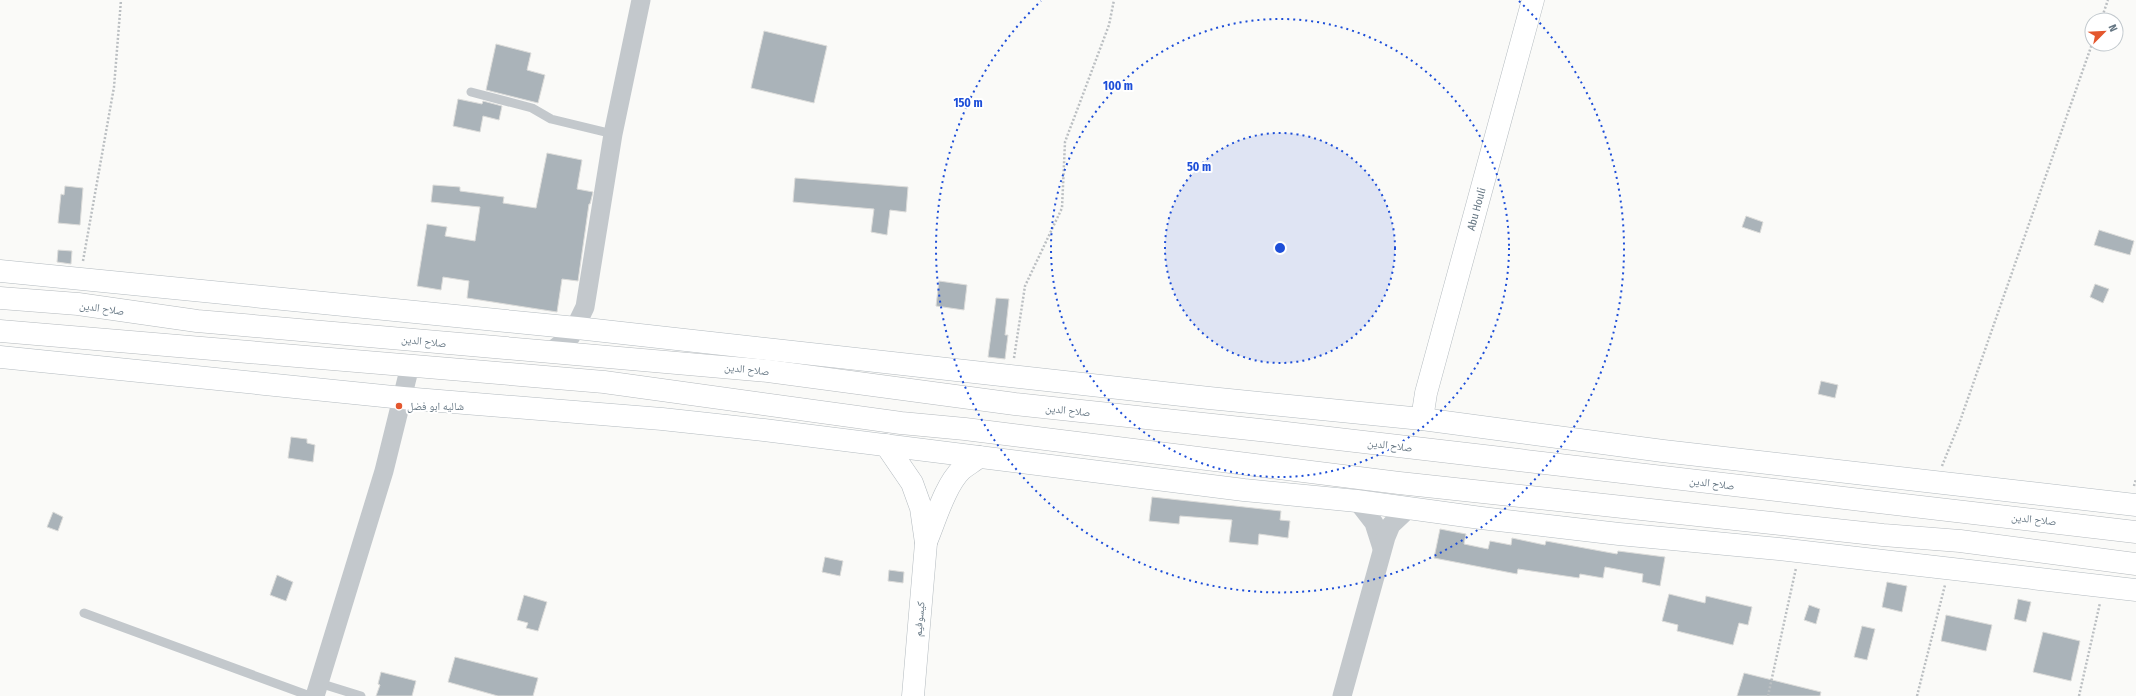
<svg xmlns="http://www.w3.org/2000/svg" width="2136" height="696" font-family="'Fira Sans Condensed','Noto Naskh Arabic',sans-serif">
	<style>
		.building { fill: #aab3b9; stroke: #dcdcda }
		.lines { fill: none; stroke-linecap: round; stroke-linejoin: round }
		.secondary-casing { stroke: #b3babf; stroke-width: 23 }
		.highway-casing { stroke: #b4b9bd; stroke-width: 23 }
		.path { stroke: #bbbfc2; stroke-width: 2.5; stroke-dasharray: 2 2; stroke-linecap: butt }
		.lane { stroke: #c3c8cc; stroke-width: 9 }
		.street { stroke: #c3c8cc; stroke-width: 19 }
		.secondary { stroke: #fff; stroke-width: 22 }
		.highway { stroke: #fff; stroke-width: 22 }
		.ring { fill: none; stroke: #1d4ed8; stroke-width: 2; stroke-dasharray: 2 4 }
		.poi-dot { fill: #e4572e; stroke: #fff; stroke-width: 1.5 }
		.labels { text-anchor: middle; stroke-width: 4; stroke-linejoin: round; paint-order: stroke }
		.street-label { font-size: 11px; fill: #657683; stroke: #fff }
		.poi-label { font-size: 11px; fill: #657683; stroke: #fff; text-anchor: start }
		.centre { fill: #1d4ed8; stroke: #fff; stroke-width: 2 }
		.ring-label { font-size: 12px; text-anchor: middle; font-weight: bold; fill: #1d4ed8; stroke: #fff; stroke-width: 4; stroke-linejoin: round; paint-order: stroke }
	</style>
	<rect width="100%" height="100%" fill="#fafaf8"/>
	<g class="building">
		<polygon points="764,31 827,46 814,103 751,88"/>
		<polygon points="496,44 531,53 527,70 545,75 538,103 486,90"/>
		<polygon points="458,99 482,104 483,101 502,106 499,120 483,116 480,132 453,126"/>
		<polygon points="547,153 582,160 577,189 593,192 590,204 589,204 578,281 562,279 557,312 467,298 469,281 443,277 441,290 417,286 427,224 447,227 445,236 475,241 480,207 431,202 433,185 460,187 460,191 504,197 503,203 536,208"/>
		<polygon points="795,178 908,187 906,212 890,210 887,235 871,232 874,209 793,202"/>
		<polygon points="65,186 83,188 80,225 58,223 61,194 64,195"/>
		<polygon points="1746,216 1763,222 1760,233 1742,227"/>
		<polygon points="2099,230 2134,241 2130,255 2094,245"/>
		<polygon points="58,250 72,251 71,264 57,262"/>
		<polygon points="939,281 967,285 964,310 936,306"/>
		<polygon points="2095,284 2109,289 2103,303 2090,297"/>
		<polygon points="996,298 1009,299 1005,335 1008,335 1005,359 988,357"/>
		<polygon points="1821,381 1838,385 1835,398 1818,394"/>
		<polygon points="291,437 307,439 307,443 315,445 313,462 288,458"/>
		<polygon points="1152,497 1281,511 1280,520 1290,521 1288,538 1259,534 1258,545 1229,542 1232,520 1180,516 1179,524 1149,521"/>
		<polygon points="53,512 63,517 58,531 47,527"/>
		<polygon points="1440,529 1466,534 1464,544 1488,549 1490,541 1511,545 1512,538 1545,545 1546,541 1617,554 1618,551 1665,557 1660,586 1642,582 1643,574 1605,567 1603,578 1580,574 1579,578 1518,569 1517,574 1434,558"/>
		<polygon points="825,557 843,561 840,576 822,572"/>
		<polygon points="889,570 904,572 903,583 888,581"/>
		<polygon points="277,575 293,582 286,601 270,595"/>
		<polygon points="1887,582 1907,586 1902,612 1882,607"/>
		<polygon points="1669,594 1705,603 1706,596 1752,607 1748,625 1739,623 1733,645 1677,631 1678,625 1662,621"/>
		<polygon points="524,595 547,602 538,631 526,628 528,623 517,620"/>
		<polygon points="2018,599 2031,602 2026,622 2014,619"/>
		<polygon points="1809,605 1820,609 1816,624 1804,620"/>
		<polygon points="1946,615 1992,625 1986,651 1941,641"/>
		<polygon points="1862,626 1875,629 1867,660 1854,657"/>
		<polygon points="2043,632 2080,641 2071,681 2033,672"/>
		<polygon points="455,657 538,678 533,696 498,696 448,682"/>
		<polygon points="381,672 416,681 412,696 376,696 380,685 378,684"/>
		<polygon points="1744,673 1821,692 1820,696 1737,696"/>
	</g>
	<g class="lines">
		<g class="secondary-casing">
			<g id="secondary">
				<polyline points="0,271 577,328 1209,398 1422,419 1663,451 2136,505"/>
				<polyline points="0,357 403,398 662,419 764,430 1244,490 1357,501 1481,518 1619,534 1779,549 2136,590"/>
				<path id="s1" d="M 1422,419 L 1426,393 L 1533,0"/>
				<polyline points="886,445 912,483 921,508 926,543 913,696"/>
				<path d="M 926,542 C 935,521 945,485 962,469 C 967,465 974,461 979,457"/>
			</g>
		</g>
		<g class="highway-casing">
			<g id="highway">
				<polyline points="0,298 78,304 197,321 768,371 1015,404 1269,431 2136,532"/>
				<polyline points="0,331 604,382 901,423 965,429 1399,483 1883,535 1960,541 2136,564"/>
			</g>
		</g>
		<g class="path">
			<polyline points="2101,20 2108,0"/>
			<polyline points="83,261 114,87 121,0"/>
			<polyline points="1014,358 1025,286 1062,208 1065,142 1109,25 1114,0"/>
			<polyline points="1942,466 1959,424 2092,44"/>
			<polyline points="2134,486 2136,479"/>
			<polyline points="1768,696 1796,568"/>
			<polyline points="1917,696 1945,585"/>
			<polyline points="2079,696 2100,603"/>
		</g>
		<g class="lane">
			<polyline points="471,92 532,108 551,119 613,134"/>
			<polyline points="84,613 310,696"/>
			<polyline points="319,683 361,696"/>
		</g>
		<g class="street">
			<polyline points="551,351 571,336 585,307 613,134 641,0"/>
			<polyline points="1357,501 1374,523 1382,548"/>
			<polyline points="315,696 384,471 410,366"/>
			<polyline points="1342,696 1386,537 1391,525 1408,509"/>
		</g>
		<use href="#secondary" class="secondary"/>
		<use href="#highway" class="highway"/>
	</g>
	<circle cx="1280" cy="248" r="115" fill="#1d4ed8" fill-opacity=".12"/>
	<g class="ring">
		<circle cx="1280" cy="248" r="115"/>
		<circle cx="1280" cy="248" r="229"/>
		<path d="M1519 1A344 344 0 1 1 1041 1"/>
	</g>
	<circle class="poi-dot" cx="399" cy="406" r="4"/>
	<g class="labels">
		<g class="street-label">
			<text dy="4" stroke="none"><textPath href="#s1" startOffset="217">Abu Houli</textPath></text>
			<text transform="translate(102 308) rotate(8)" y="4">صلاح الدين</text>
			<text transform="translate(424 341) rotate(6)" y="4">صلاح الدين</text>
			<text transform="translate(747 369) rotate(6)" y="4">صلاح الدين</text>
			<text transform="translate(1068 410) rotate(6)" y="4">صلاح الدين</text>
			<text transform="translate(1390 445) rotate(7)" y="4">صلاح الدين</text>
			<text transform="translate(1712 483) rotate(7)" y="4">صلاح الدين</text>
			<text transform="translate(2034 519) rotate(6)" y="4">صلاح الدين</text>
			<text transform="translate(919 619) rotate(-85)" y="4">كيسوفيم</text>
		</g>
		<g class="poi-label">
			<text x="407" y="410">شاليه ابو فضل</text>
		</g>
	</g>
	<circle cx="1280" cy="248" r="6" class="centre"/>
	<g class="ring-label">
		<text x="1118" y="90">100 m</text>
		<text x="968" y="107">150 m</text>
		<text x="1199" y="171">50 m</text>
	</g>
	<g transform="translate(2104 32) rotate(66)"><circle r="19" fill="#ffffff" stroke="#c1c8cd"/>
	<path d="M0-3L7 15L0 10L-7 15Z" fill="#e4572e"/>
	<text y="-6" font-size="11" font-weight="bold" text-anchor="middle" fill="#657683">N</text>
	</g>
</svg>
